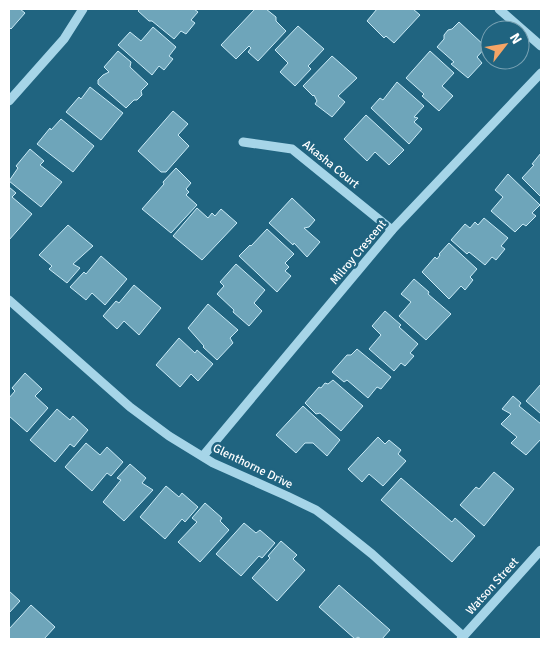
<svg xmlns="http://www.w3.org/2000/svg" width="550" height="648" font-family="Signika,sans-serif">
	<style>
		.building { fill: #6ea5ba; stroke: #c9eaf6 }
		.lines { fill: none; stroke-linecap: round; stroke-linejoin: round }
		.minor { stroke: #a6d5e8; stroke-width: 9 }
		.labels { text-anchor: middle; stroke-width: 5; stroke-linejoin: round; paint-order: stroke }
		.street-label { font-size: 12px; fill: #fff; stroke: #206480 }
	</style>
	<rect width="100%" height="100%" fill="#206480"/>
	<g class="building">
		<polygon points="9,9 20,9 25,13 11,29 9,27"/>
		<polygon points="140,9 194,9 198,12 191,20 195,23 186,34 181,31 174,39 152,21 149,21 138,11"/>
		<polygon points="255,9 266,9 276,17 276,21 286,31 258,61 248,52 251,48 249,46 236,59 221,45"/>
		<polygon points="377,9 413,9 420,15 394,43 386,36 384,38 367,21"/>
		<polygon points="459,22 486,47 477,57 482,63 468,78 451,64 454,62 437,47 444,39 444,35 448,30 452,29"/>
		<polygon points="298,26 324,49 308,66 311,69 295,86 280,72 288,63 275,50"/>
		<polygon points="153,27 176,47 169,56 173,59 164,70 159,66 152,75 118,45 130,32 141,41"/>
		<polygon points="118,51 131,62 130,67 148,84 141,91 142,95 137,100 134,100 126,108 98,84 98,80 103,75 109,72 104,67"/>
		<polygon points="430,51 454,73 442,86 453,96 439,111 422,96 424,94 406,78"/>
		<polygon points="332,56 357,78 338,96 345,102 332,117 315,104 317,101 314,95 313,96 303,86"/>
		<polygon points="397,82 424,106 414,117 418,118 414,122 422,129 409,144 371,108 380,98 383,100"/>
		<polygon points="90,87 123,113 101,140 66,112 79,97 81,99"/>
		<polygon points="173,111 188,124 178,135 189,146 166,172 161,172 138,151"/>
		<polygon points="366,115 404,150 389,165 375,152 367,161 344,139"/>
		<polygon points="61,119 94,146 73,172 37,144 50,128 51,130"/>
		<polygon points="30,149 44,161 40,165 62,182 41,207 9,181 18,168 16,166"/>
		<polygon points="541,153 541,197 522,178 534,165 532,164"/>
		<polygon points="176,168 191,183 186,189 189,192 186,195 197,205 171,233 142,209 164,184 163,182"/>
		<polygon points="508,174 540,205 532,213 536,216 526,226 523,224 515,232 491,211 503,197 495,190"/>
		<polygon points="9,187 16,193 12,197 32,214 9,240"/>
		<polygon points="292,198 315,220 309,227 304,228 320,242 307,257 294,243 293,245 269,223"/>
		<polygon points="197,208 208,218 212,213 215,216 221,209 237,223 202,260 173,236"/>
		<polygon points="484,218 508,238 501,246 505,249 496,260 492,257 485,265 469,252 467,254 451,240 465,224 470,228 475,222 478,225"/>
		<polygon points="68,225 93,246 73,264 80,268 67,283 49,269 52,266 39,255"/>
		<polygon points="267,229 294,254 285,263 289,267 285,271 291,276 277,292 239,256 250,245 251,246"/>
		<polygon points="449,243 477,269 470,277 473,280 465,290 461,286 449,299 422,272 435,257 437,259 440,255 439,254"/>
		<polygon points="101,256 127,279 105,305 92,293 86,300 70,287 84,272 86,274"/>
		<polygon points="236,264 265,290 254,303 262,311 249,326 233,312 234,310 217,294 224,286 220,282"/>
		<polygon points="414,279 429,292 428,294 451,314 426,340 399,316 411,302 401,294"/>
		<polygon points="134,285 161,308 139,335 124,321 117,329 103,316 116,301 119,303"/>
		<polygon points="208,304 238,330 230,338 233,343 217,360 203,347 204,346 188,328"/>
		<polygon points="385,311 401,325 399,327 418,344 410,353 414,356 405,366 401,363 394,371 369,349 381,335 372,326"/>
		<polygon points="179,338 195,353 197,350 213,364 198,381 191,374 180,387 156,365"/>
		<polygon points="357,349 391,377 381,389 377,387 368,398 347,380 344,382 332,372 347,355 351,355"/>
		<polygon points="25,373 42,389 35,396 48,408 27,432 9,416 9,398 15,391 12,388"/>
		<polygon points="333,380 363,406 341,431 320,413 316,414 305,403 319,387 321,388 325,383 328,384"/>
		<polygon points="541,384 541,414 526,401"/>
		<polygon points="513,396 521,403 519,406 541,424 541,439 526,455 511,443 517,437 501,424 511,414 502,409"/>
		<polygon points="303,406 340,440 327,456 313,443 305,443 296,453 276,435"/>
		<polygon points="57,409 70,420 73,416 88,430 74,447 70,444 55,462 30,440"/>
		<polygon points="378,437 385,444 389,440 401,450 398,454 406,461 383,486 369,474 362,482 348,469"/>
		<polygon points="86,443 100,455 107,447 123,462 111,476 107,473 92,491 65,467"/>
		<polygon points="130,464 146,478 142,483 153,490 124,521 103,502 121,480 117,478"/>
		<polygon points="494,472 514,489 484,526 460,505 476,487 479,489"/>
		<polygon points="401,478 452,522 455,518 475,536 452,562 381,500"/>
		<polygon points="166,486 179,497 182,493 198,507 185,522 182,519 165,539 140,517"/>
		<polygon points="205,503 222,518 220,521 229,530 200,562 178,542 197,522 192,518"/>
		<polygon points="244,523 256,533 260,530 275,543 262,558 259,556 241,576 216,554"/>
		<polygon points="281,541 297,555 293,559 305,570 277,601 252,578 270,558 268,556"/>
		<polygon points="339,585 390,630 382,639 361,639 358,637 355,639 319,607"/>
		<polygon points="9,591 20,601 9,613"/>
		<polygon points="31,605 55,627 44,639 9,639 9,629"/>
	</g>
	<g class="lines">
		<g class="minor">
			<polyline points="499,9 541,46"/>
			<polyline points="9,101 64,39 83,9"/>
			<polyline points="243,142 292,149 392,230"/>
			<polyline points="9,300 130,407 169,436 213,463 287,496 316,510 332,522 372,554 463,636"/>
			<polyline points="203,456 392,230 541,73"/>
			<polyline points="461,639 541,550"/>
		</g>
	</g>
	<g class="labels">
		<g class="street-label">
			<text transform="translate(331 164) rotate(39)" y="4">Akasha Court</text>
			<text transform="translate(358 252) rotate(-50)" y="4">Milroy Crescent</text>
			<text transform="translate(253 466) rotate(26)" y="4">Glenthorne Drive</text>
			<text transform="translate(492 586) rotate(-48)" y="4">Watson Street</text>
		</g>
	</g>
	<rect width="550" height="648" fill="none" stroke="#ffffff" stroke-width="20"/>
	<g transform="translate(505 45) rotate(59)"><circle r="24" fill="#206480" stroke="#79a2b3"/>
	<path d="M0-4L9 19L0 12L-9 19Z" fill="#f5a566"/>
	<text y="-8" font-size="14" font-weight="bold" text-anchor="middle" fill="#ffffff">N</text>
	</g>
</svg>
